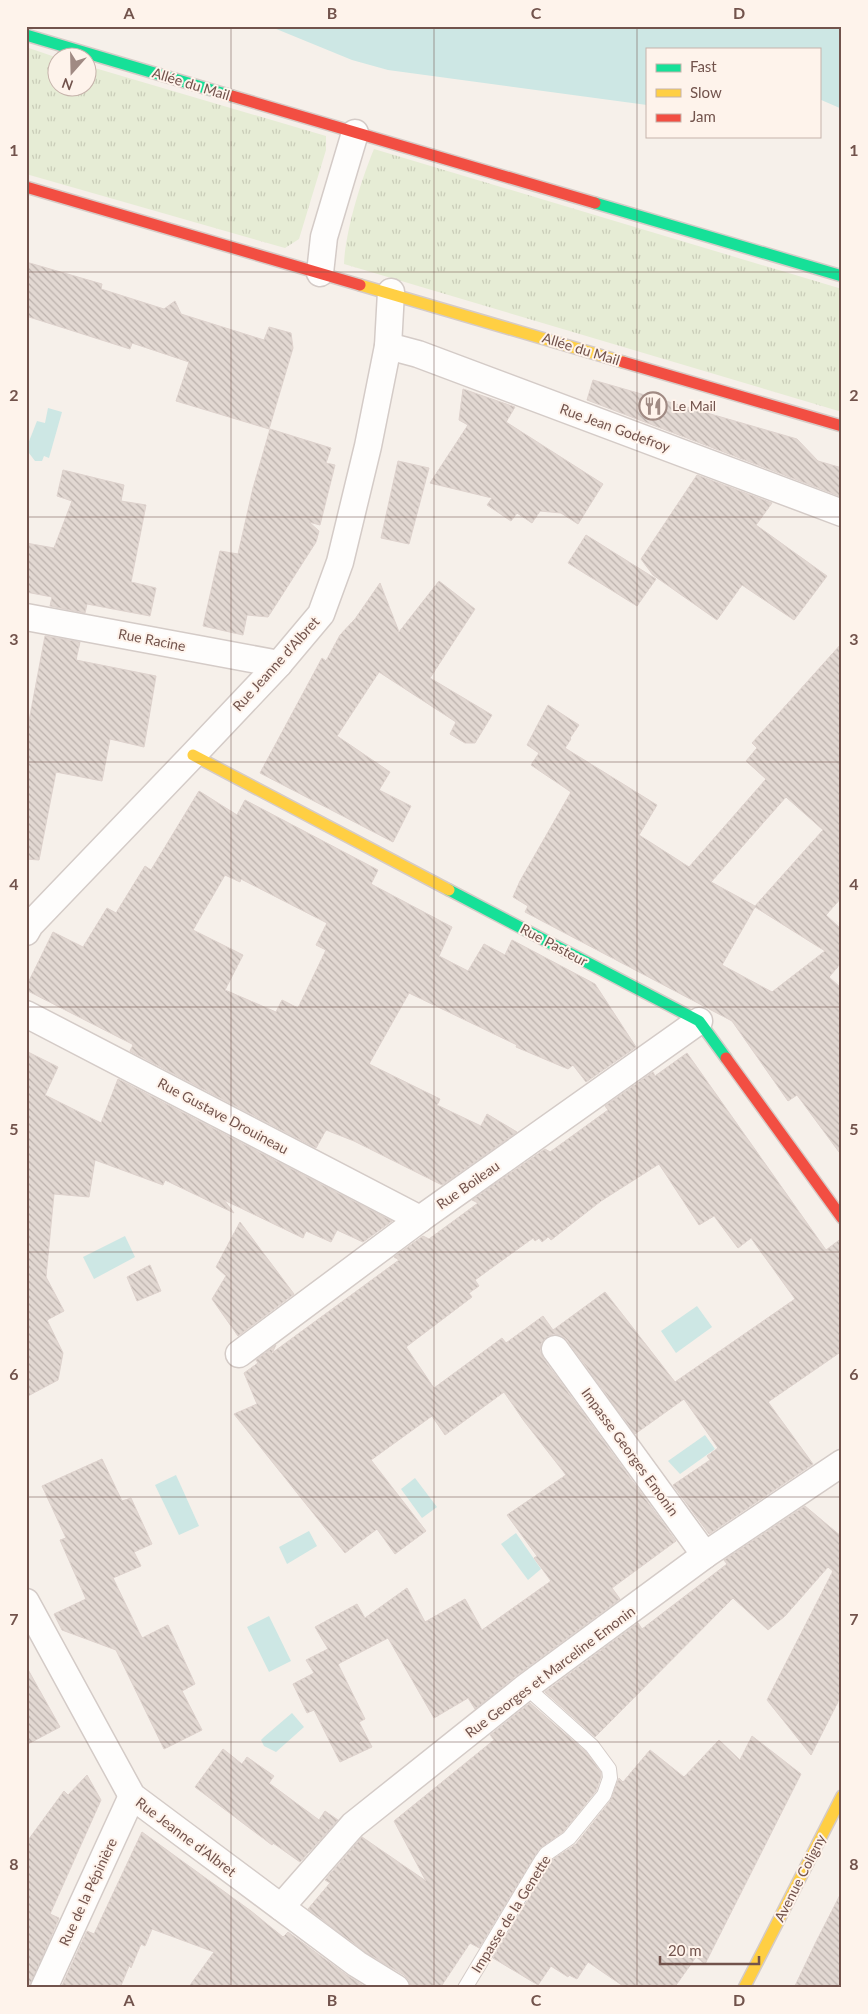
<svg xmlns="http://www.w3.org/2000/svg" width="868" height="2014" font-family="Lato,sans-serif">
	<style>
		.park { fill: url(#park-tufts) }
		.water { fill: #cde7e4 }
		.building { fill: url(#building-back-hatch); stroke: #ded2cd; fill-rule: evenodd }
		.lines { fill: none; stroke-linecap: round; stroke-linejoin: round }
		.lane-casing { stroke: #d4cbc7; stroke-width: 16 }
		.street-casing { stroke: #d4cbc7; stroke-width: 29 }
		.fast-casing { stroke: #d5cbc7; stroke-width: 14 }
		.slow-casing { stroke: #d5cbc7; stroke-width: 14 }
		.jam-casing { stroke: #d5cbc7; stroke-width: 14 }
		.lane { stroke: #fefdfc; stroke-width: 14 }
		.street { stroke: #fefdfc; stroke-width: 26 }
		.fast { stroke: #16e098; stroke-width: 11 }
		.slow { stroke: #ffcf43; stroke-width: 11 }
		.jam { stroke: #f24e42; stroke-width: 11 }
		.grid { fill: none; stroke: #72534c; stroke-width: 1; stroke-opacity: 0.55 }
		.labels { text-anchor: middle; stroke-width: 4; stroke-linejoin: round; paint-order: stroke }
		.street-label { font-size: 14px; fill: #72534c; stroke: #fef3eb }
		.poi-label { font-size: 14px; fill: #72534c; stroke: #fef3eb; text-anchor: start }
		.neatline { fill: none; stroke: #72534c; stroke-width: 2 }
		.grid-label { font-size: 16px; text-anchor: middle; font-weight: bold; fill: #72534c }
	</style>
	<defs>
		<pattern id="park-tufts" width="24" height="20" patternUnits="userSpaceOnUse" patternTransform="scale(1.25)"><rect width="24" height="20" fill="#e6ecd5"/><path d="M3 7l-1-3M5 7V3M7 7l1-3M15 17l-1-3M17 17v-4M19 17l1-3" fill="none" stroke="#c9ccb8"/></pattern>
		<pattern id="building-back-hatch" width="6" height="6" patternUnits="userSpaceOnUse" patternTransform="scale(1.25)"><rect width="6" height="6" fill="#e2d8d2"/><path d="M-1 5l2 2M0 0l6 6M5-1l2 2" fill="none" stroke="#bcb2ad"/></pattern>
	</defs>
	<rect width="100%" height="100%" fill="#f6f0ea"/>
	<g class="park">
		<polygon points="26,47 58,58 58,88 88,88 88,66 326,136 326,150 299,239 285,248 26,174"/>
		<path d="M 374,149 L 842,289 L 842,412 L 344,264 C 345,232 361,180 374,149 Z"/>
	</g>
	<g class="water">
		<polygon points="269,26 842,26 842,109 819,99 819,49 647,49 647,105 388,70 352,60"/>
		<polygon points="48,408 62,412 49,458 44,456 42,461 35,461 26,449 37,421 45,423"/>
		<polygon points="125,1236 135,1257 94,1279 83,1257"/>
		<polygon points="697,1306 712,1327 676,1353 661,1331"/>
		<polygon points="705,1435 715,1449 680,1474 668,1461"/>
		<polygon points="176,1475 199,1526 179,1535 155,1485"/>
		<polygon points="415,1478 437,1507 422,1518 401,1489"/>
		<polygon points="309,1531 317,1546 287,1564 279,1547"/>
		<polygon points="516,1533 541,1569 528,1580 501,1544"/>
		<polygon points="269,1616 291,1661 269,1672 247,1627"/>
		<polygon points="292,1713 304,1727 276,1752 264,1746 261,1740 264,1737"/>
	</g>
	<g class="building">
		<polygon points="26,262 102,284 101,289 164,309 175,301 181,314 264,340 269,327 291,333 293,348 269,429 176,401 189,362 132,343 130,349 26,316"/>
		<polygon points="593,380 797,439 818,461 842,468 842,497 587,400"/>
		<polygon points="463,389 515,407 506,422 603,484 578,524 561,513 540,511 532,523 517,513 511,521 487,505 492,498 430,483 468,425 459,420"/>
		<polygon points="270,429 331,448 326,463 335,465 320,525 309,522 319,531 316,542 268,617 247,615 243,635 203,626 220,551 238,554 253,488"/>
		<polygon points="398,461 429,468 409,544 381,538"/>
		<polygon points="63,470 124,485 121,501 146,505 131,582 156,588 150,616 87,604 85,613 50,606 52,597 26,592 26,543 54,548 72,501 57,496"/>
		<polygon points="697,475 772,503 756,525 827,576 794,620 742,585 717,620 653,575 641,559"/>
		<polygon points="586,535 656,579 637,606 568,563"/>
		<polygon points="439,581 475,609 430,678 492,715 475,743 465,743 450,734 456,722 379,672 337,736 390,772 379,790 411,806 393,842 260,773 322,658 326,661 340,635 355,619 380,583 399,632"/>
		<polygon points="45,636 80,642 76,660 156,676 144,747 110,739 102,781 56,772 39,860 26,859 26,737"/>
		<path d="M 842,643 L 842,897 L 826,915 L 842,930 L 842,962 L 829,977 L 842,989 L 842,1156 L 797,1095 L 788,1101 L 732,1021 L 525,912 L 528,906 L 513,897 L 520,881 L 571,792 L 531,765 L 539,753 L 527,745 L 548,705 L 579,725 L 570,738 L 571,739 L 565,748 L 657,805 L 639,835 L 689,867 L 766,779 L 746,761 L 757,748 L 752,743 ZM 786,797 L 823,830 L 755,906 L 711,882 ZM 755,907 L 825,951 L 772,992 L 722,965 Z"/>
		<path d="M 199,791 L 237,815 L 245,800 L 378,870 L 371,884 L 452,927 L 439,956 L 468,971 L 484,944 L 505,955 L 512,940 L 595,984 L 636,1047 L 586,1082 L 573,1065 L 568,1069 L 516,1047 L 517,1045 L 409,993 L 369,1064 L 440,1099 L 437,1105 L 481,1126 L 487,1114 L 517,1132 L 442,1185 L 354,1141 L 326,1130 L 316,1148 L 130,1051 L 133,1045 L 132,1044 L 26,990 L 26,987 L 53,932 L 83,947 L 107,908 L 116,913 L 145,866 L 151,870 ZM 225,875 L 240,882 L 241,879 L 327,923 L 316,945 L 326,950 L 298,1008 L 282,1000 L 276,1012 L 225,990 L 243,955 L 193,930 Z"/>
		<polygon points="26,1051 58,1067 45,1095 101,1123 118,1079 392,1221 363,1242 337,1230 331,1242 306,1231 303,1238 224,1200 234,1213 165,1180 163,1185 95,1160 89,1197 54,1194 46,1277 64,1311 47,1320 63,1353 58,1380 26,1397"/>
		<path d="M 687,1053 L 826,1250 L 842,1238 L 842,1351 L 768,1402 L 813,1464 L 709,1534 L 673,1485 L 710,1460 L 707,1456 L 718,1448 L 684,1399 L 635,1434 L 567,1340 L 561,1335 L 553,1334 L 547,1337 L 541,1343 L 540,1351 L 543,1358 L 676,1541 L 612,1588 L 620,1599 L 517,1675 L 475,1709 L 468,1698 L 434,1718 L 388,1638 L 338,1664 L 365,1719 L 359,1722 L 372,1747 L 340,1762 L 314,1710 L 307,1713 L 293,1684 L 314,1673 L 306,1660 L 328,1649 L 315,1627 L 357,1604 L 365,1618 L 407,1588 L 425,1622 L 465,1599 L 482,1630 L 551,1581 L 534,1558 L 537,1556 L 507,1515 L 566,1475 L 524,1421 L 504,1392 L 445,1435 L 432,1416 L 371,1460 L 426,1531 L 395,1554 L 377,1529 L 345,1553 L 234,1414 L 257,1404 L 244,1373 L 258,1363 L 256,1360 L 276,1345 L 272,1353 L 399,1260 L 394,1257 L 423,1236 L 429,1239 L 478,1203 L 472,1200 L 545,1149 L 550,1152 L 608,1110 L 605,1106 L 653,1072 L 655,1076 ZM 659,1164 L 699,1225 L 714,1216 L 738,1248 L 751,1238 L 795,1299 L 675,1382 L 605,1292 L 553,1330 L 543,1316 L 506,1343 L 502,1338 L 434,1388 L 406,1347 L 472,1297 L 469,1293 L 479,1286 L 475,1280 L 533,1238 L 535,1241 L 539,1238 L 542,1242 L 548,1237 L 551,1240 L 601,1201 Z"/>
		<polygon points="240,1222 294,1294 238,1336 212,1299 226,1276 216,1267"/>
		<polygon points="150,1265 161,1291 137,1301 127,1277"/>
		<polygon points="102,1459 122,1501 131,1498 152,1544 134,1552 141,1566 113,1578 142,1638 168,1625 195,1684 182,1691 202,1730 164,1749 116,1650 62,1630 54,1614 86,1599 60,1540 66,1538 42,1486"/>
		<polygon points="805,1506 842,1537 842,1694 811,1755 767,1700 833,1571 828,1567 785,1616 768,1630 733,1598 595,1737 545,1692 638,1623 642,1629 727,1564 724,1560"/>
		<polygon points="26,1666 60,1727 26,1745"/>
		<polygon points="530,1703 586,1752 601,1772 601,1777 596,1791 563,1832 539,1849 479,1948 470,1943 440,1988 411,1988 409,1980 404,1975 365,1952 308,1909 330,1883 325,1880 362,1837 426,1881 394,1821 494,1740 490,1735"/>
		<polygon points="752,1736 801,1774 705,1964 696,1957 674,1988 626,1988 588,1962 577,1979 569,1975 568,1977 551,1966 538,1985 493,1958 552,1860 576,1844 611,1800 619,1778 623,1782 650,1750 684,1777 719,1740 740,1760"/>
		<polygon points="223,1749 242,1764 247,1757 274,1776 269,1783 319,1820 325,1811 338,1820 300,1862 273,1843 272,1845 195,1787"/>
		<polygon points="87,1775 101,1800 50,1914 59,1918 29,1988 26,1988 26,1843 64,1791 68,1795"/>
		<polygon points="142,1832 251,1911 283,1937 288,1932 348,1976 367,1988 188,1988 214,1952 152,1929 145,1946 141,1944 131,1968 129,1966 120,1988 61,1988 87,1931 94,1934"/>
		<polygon points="842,1891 842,1988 794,1988 816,1942"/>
	</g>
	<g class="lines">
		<g class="lane-casing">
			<polyline id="lane" points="465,1988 541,1861 546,1854 569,1838 604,1795 610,1778 609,1769 592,1746 526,1687"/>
		</g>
		<g class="street-casing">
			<g id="street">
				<polyline points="320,273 324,237 355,133"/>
				<polyline points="388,346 418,354 842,513"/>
				<polyline points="26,617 279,664"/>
				<polyline points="26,932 30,925 193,755 279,664 321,614 340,562 368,446 388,346 391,292"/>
				<polyline points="26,1014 420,1219"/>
				<polyline points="555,1349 705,1555"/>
				<polyline points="239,1354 420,1219 699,1021"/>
				<polyline points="26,1602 132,1796 357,1964 396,1988"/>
				<polyline points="281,1907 353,1825 526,1687 705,1555 842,1463"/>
				<polyline points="44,1988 132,1796"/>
			</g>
		</g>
		<g class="fast-casing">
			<g id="fast">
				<polyline points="26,35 232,96"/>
				<polyline points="595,203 842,276"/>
				<polyline points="449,890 699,1021 726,1058"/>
			</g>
		</g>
		<g class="slow-casing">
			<g id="slow">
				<polyline points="360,285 623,362"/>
				<polyline points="193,755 449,890"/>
				<polyline points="744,1988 842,1796"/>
			</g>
		</g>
		<g class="jam-casing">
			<g id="jam">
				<polyline points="232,96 595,203"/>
				<polyline points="26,187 360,285"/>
				<polyline points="623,362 842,426"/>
				<polyline points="726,1058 842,1218"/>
			</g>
		</g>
		<use href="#lane" class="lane"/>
		<use href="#street" class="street"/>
		<use href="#fast" class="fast"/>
		<use href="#slow" class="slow"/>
		<use href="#jam" class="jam"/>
	</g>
	<path class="grid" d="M 231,26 L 231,1988M 434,26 L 434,1988M 637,26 L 637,1988M 26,272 L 842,272M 26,517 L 842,517M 26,762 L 842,762M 26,1007 L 842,1007M 26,1252 L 842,1252M 26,1497 L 842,1497M 26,1742 L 842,1742"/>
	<defs>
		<g id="restaurant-ring" transform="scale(1.4375)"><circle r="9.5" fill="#fef3eb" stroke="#a08a83" stroke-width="1.5"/><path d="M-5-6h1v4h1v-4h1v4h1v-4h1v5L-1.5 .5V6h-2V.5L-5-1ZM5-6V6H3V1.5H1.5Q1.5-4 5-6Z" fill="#a08a83"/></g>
	</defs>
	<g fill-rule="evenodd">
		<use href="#restaurant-ring" x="653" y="406"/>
	</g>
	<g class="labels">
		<g class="street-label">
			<text transform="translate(191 84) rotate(17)" y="5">Allée du Mail</text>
			<text transform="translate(581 349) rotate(17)" y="5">Allée du Mail</text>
			<text transform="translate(615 428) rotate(20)" y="5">Rue Jean Godefroy</text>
			<text transform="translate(152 640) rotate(11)" y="5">Rue Racine</text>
			<text transform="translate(276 664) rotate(-48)" y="5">Rue Jeanne d'Albret</text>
			<text transform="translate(554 945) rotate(28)" y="5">Rue Pasteur</text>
			<text transform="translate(223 1116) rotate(28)" y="5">Rue Gustave Drouineau</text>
			<text transform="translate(468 1185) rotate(-35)" y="5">Rue Boileau</text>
			<text transform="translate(630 1452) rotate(54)" y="5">Impasse Georges Emonin</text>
			<text transform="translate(550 1672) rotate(-37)" y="5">Rue Georges et Marceline Emonin</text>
			<text transform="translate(186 1837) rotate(37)" y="5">Rue Jeanne d'Albret</text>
			<text transform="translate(800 1878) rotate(-63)" y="5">Avenue Coligny</text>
			<text transform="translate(88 1892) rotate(-65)" y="5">Rue de la Pépinière</text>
			<text transform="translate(511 1914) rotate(-58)" y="5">Impasse de la Genette</text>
		</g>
		<g class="poi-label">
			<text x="672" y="411">Le Mail</text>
		</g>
	</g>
	<rect width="868" height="2014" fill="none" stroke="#fef3eb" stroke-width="55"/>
	<rect x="646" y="48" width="175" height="90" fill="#fef3eb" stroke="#c6b3ab"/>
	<rect x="656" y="64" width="25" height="8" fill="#16e098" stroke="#c6b3ab"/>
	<text x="690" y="72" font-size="15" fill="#72534c">Fast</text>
	<rect x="656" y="89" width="25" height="8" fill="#ffcf43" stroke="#c6b3ab"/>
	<text x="690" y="98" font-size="15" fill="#72534c">Slow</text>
	<rect x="656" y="114" width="25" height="8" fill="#f24e42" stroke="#c6b3ab"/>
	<text x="690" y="122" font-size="15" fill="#72534c">Jam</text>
	<g transform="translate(72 72) rotate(200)"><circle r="24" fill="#fef3eb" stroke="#c6b3ab"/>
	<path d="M0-4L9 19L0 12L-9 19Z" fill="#a08a83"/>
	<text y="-8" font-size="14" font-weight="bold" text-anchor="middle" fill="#72534c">N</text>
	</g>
	<path d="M660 1956v8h99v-8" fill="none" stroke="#72534c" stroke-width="2.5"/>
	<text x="668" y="1956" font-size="15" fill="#72534c" stroke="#fef3eb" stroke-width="4" paint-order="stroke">20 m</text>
	<rect x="28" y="28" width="812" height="1958" class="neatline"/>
	<g class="grid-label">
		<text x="129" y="19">A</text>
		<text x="332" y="19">B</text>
		<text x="536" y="19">C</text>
		<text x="739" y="19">D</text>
		<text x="14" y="156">1</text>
		<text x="854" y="156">1</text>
		<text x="14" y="401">2</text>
		<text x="854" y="401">2</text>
		<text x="14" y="645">3</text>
		<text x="854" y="645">3</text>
		<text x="14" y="890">4</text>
		<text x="854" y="890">4</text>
		<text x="14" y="1135">5</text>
		<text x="854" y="1135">5</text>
		<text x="14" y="1380">6</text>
		<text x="854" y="1380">6</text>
		<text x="14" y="1625">7</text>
		<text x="854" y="1625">7</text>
		<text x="14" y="1870">8</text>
		<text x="854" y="1870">8</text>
		<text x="129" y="2006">A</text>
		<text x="332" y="2006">B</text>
		<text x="536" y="2006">C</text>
		<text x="739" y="2006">D</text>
	</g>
</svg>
